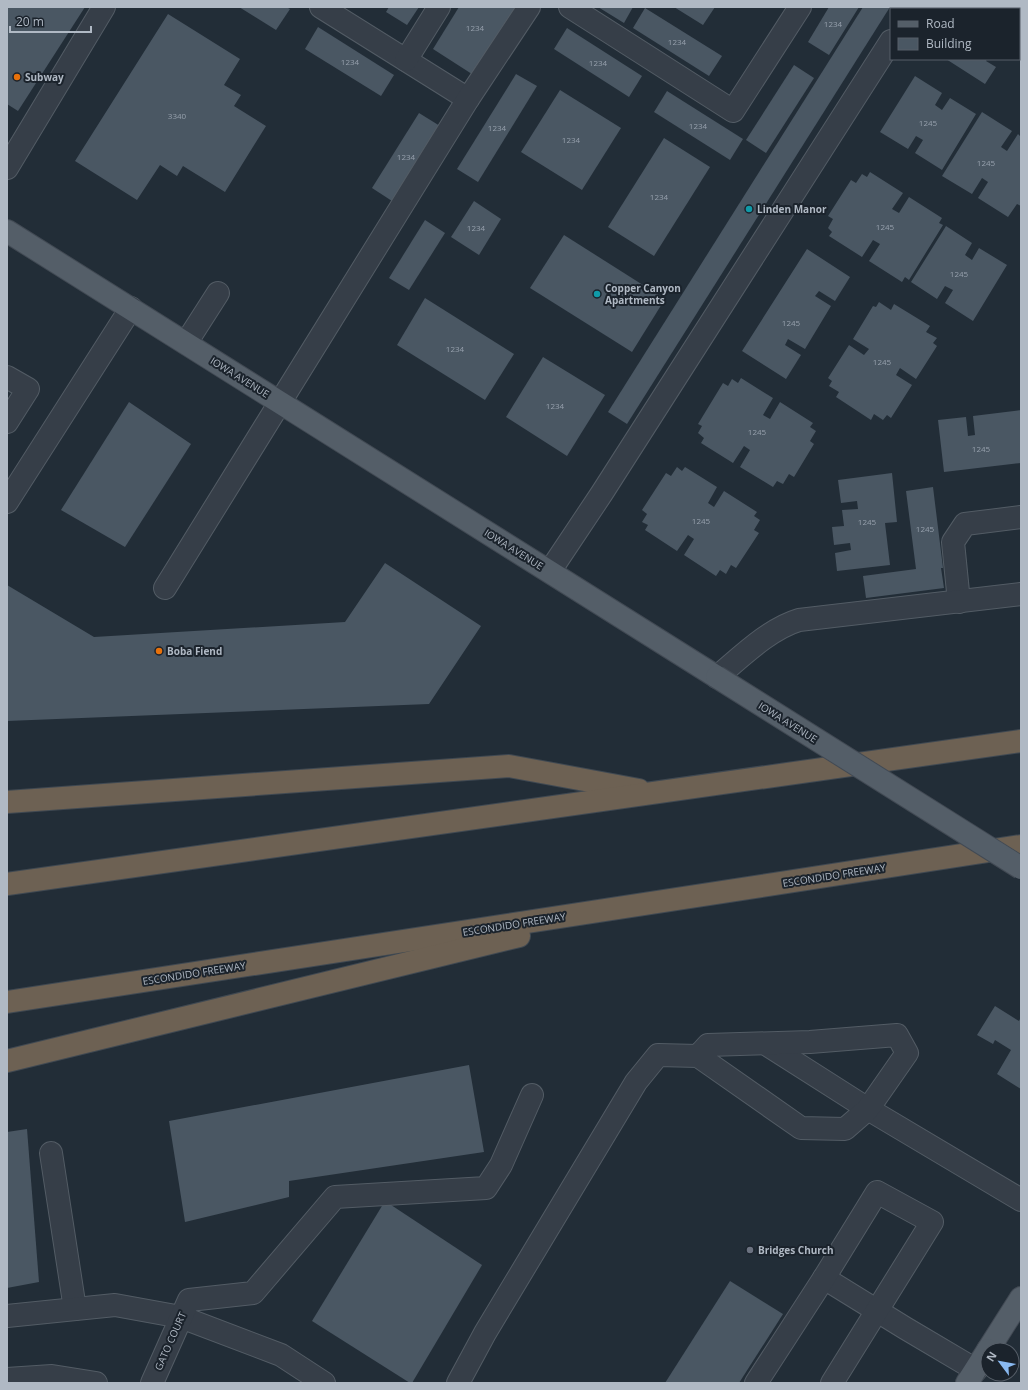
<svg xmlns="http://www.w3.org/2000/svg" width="1028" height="1390" font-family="'Open Sans',sans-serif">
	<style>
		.building { fill: #4a5763 }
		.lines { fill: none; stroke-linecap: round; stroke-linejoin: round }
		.minor-casing { stroke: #535c65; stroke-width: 24 }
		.major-casing { stroke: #424a54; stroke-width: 24 }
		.highway-casing { stroke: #404952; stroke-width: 24 }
		.minor { stroke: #363e48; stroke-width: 22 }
		.major { stroke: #545e68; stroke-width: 22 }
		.highway { stroke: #6d6153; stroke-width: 22 }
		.major-bridge-casing { stroke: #424a54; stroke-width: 24; stroke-linecap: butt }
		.major-bridge { stroke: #545e68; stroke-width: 22 }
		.food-dot { fill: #e8710a; stroke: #1b232c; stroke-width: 1.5 }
		.culture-dot { fill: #0f9aa8; stroke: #1b232c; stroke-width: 1.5 }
		.worship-dot { fill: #6b7280; stroke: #1b232c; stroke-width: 1.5 }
		.labels { text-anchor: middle; stroke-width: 4; stroke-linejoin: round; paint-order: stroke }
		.number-label { font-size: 8px; fill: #96a0ac }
		.poi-label { font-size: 10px; font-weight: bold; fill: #b0b9c4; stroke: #1b232c; text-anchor: start }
		.street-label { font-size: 10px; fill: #b0b9c4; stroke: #1b232c }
	</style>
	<rect width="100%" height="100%" fill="#222d37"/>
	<g class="building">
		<polygon points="7,7 85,7 18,111 7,104"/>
		<polygon points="239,7 286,7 290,9 276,30"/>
		<polygon points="389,7 419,7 407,25 386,12"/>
		<polygon points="459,7 518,7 475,76 433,49"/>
		<polygon points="598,7 633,7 624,23"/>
		<polygon points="674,7 715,7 703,25"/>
		<polygon points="829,7 859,7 829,55 808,42"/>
		<polygon points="863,7 890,7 627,424 608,412"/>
		<polygon points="971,7 1021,7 1021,26 1019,25 1019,9 969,9"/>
		<polygon points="645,8 722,56 709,76 633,28"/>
		<polygon points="168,14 240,59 224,85 241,95 234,106 266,126 225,192 183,166 177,176 160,165 137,200 75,161"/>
		<polygon points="318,27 394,75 381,96 305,49"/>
		<polygon points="567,28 642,76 629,97 554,49"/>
		<polygon points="946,59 987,59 986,61 996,67 985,84"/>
		<polygon points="794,65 814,78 766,153 746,140"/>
		<polygon points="516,74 537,86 478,182 457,169"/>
		<polygon points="915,76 942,93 935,105 942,110 950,98 976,114 942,170 915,153 923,140 916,136 908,149 880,132"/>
		<polygon points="560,90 621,128 582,190 521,152"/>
		<polygon points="667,91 743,139 730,160 654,112"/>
		<polygon points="982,112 1012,131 1001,147 1007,151 1018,134 1021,137 1021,206 1017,204 1008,217 978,198 988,182 982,178 972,194 942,176"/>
		<polygon points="419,113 440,126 392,201 372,188"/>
		<polygon points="664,138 710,167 654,256 608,227"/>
		<polygon points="870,172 903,193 892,209 899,213 909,197 942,218 939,223 943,225 909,280 905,277 902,282 869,261 880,244 873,240 862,257 829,236 832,232 828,228 833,219 828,216 851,180 856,183 862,174 867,177"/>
		<polygon points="474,201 501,219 479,255 451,237"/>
		<polygon points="425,220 445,233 409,290 389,278"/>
		<polygon points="946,226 972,243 965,255 972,260 979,248 1007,265 973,321 945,303 953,290 945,286 937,299 911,282"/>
		<polygon points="564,235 665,299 632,352 530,288"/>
		<polygon points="807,249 850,277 835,301 819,291 815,296 831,306 805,349 788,339 785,345 801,355 786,379 742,351"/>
		<polygon points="425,298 514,354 485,400 397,345"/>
		<polygon points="879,302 891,310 894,304 930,326 926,332 937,338 933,343 937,346 916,379 900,368 896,375 912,385 891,418 887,415 883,420 874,414 871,420 836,397 839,392 829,386 832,381 828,378 849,345 864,355 869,349 853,339 873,306 876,307"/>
		<polygon points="543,357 605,395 567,456 506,417"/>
		<polygon points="741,378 773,398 763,415 770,419 780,402 813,423 810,427 816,431 810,441 814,444 794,477 789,474 783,484 777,481 773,487 740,467 750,450 744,446 733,463 701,443 704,438 698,433 702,426 698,424 723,383 728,386 732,379 738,383"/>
		<polygon points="129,402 191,444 125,547 61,510"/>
		<polygon points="1021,410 1021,463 944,472 938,420 966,417 968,436 975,435 973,416"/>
		<polygon points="677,467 682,471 685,467 717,487 708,503 714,507 724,491 757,512 754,516 760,520 754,530 759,533 736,568 731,565 726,574 720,570 716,576 684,555 694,539 688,535 677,551 645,530 648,525 642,522 647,514 642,510 666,473 671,476"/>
		<polygon points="892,473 897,522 885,523 890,565 837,571 835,553 851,550 850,543 834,545 832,527 844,526 842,510 858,509 857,501 841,503 838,480"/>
		<polygon points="933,487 943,568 941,568 944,588 866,598 863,576 916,569 906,491"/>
		<polygon points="385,563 481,626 429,704 7,721 7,585 94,637 345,622"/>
		<polygon points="995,1006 1019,1021 1021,1017 1021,1089 997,1074 1011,1050 995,1040 993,1044 977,1035"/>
		<polygon points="469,1065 484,1152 289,1181 289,1197 185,1222 169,1121"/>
		<polygon points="27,1129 39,1282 7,1288 7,1132"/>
		<polygon points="385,1201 482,1265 412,1383 410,1383 312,1321"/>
		<polygon points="730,1281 783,1314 739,1383 665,1383"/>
	</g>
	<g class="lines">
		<g class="minor-casing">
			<g id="minor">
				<polyline points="321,7 468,99"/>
				<polyline points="570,7 733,111 800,7"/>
				<polyline points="911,9 912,7"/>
				<polyline points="406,60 439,7"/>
				<polyline points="7,168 104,7"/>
				<polyline points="186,343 218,293"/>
				<polyline points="7,377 28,389 7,422"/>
				<polyline points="7,502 131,308"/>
				<polyline points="550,571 602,493 891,41"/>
				<polyline points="165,588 468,99 529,7"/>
				<polyline points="959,602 953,542 965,524 1021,517"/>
				<path d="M 717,677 C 741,657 769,629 799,620 L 1021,594"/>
				<polyline points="766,1044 868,1109 1021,1200"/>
				<polyline points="51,1153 75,1309"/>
				<polyline points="824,1278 905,1328 976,1370"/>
				<polyline points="7,1316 115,1305 181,1317 281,1355 324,1383"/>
				<polyline points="7,1379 52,1376 96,1383"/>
				<polyline points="152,1383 189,1300 253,1293 335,1197 486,1188 501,1165 532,1095"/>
				<polyline points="458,1383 485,1333 636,1082 658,1055 698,1056 801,1128 845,1129 868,1109 907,1053 897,1035 810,1042 708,1045 698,1056"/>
				<polyline points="756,1383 824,1278 877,1192 932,1222 832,1383"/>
			</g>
		</g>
		<g class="major-casing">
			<g id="major">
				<polyline points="7,231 717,677"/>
				<polyline points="988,1350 1021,1298"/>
				<polyline points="967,1383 988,1350"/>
			</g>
		</g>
		<g class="highway-casing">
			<g id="highway">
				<polyline points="7,802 509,766 639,790"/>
				<polyline points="7,884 1021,741"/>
				<polyline points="7,1002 1021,846"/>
				<polyline points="7,1061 519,936"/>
			</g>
		</g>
		<use href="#minor" class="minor"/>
		<use href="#major" class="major"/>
		<use href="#highway" class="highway"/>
		<g class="major-bridge-casing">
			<polyline id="major-bridge" points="717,677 1021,868"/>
		</g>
		<use href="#major-bridge" class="major-bridge"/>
	</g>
	<g class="food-dot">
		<circle cx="17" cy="77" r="4"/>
		<circle cx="159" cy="651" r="4"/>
	</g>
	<g class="culture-dot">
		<circle cx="749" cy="209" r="4"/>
		<circle cx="597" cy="294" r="4"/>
	</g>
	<circle class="worship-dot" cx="750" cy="1250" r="4"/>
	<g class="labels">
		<g class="number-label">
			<text x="833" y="27">1234</text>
			<text x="475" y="31">1234</text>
			<text x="677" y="45">1234</text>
			<text x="350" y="65">1234</text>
			<text x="598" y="66">1234</text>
			<text x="177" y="119">3340</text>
			<text x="928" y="126">1245</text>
			<text x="698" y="129">1234</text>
			<text x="497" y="131">1234</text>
			<text x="571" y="143">1234</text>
			<text x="406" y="160">1234</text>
			<text x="986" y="166">1245</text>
			<text x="659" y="200">1234</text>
			<text x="885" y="230">1245</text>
			<text x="476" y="231">1234</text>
			<text x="959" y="277">1245</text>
			<text x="791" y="326">1245</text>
			<text x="455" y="352">1234</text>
			<text x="882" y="365">1245</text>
			<text x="555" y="409">1234</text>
			<text x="757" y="435">1245</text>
			<text x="981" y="452">1245</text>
			<text x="701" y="524">1245</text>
			<text x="867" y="525">1245</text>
			<text x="925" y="532">1245</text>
		</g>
		<g class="poi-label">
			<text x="25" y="81">Subway</text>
			<text x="757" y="213">Linden Manor</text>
			<text x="605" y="292">Copper Canyon<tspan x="605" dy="12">Apartments</tspan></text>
			<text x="167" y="655">Boba Fiend</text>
			<text x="758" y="1254">Bridges Church</text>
		</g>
		<g class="street-label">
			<text transform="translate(240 377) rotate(32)" y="4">IOWA AVENUE</text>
			<text transform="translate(514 549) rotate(32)" y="4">IOWA AVENUE</text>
			<text transform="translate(788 722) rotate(32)" y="4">IOWA AVENUE</text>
			<text transform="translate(834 875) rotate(-9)" y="4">ESCONDIDO FREEWAY</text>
			<text transform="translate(514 924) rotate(-9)" y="4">ESCONDIDO FREEWAY</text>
			<text transform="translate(194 973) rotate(-9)" y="4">ESCONDIDO FREEWAY</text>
			<text transform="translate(170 1341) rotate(-66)" y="4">GATO COURT</text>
		</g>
	</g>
	<rect width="1028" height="1390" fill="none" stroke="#b0b9c4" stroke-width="16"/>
	<rect x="890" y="8" width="130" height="52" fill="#1b232c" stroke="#575f69"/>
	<rect x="898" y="21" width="20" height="6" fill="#545e68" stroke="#575f69"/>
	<text x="926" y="28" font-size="12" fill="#b0b9c4">Road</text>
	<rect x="898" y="38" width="20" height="12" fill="#4a5763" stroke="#575f69"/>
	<text x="926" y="48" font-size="12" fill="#b0b9c4">Building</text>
	<g transform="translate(1000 1362) rotate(302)"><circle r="19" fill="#1b232c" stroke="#575f69"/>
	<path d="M0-3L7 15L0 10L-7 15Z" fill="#89b9f1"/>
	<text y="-6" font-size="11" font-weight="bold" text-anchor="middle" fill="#b0b9c4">N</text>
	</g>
	<path d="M10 26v6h81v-6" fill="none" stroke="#b0b9c4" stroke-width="2"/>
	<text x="16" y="26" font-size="12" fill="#b0b9c4" stroke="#1b232c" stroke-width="3" paint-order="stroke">20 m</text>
</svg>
